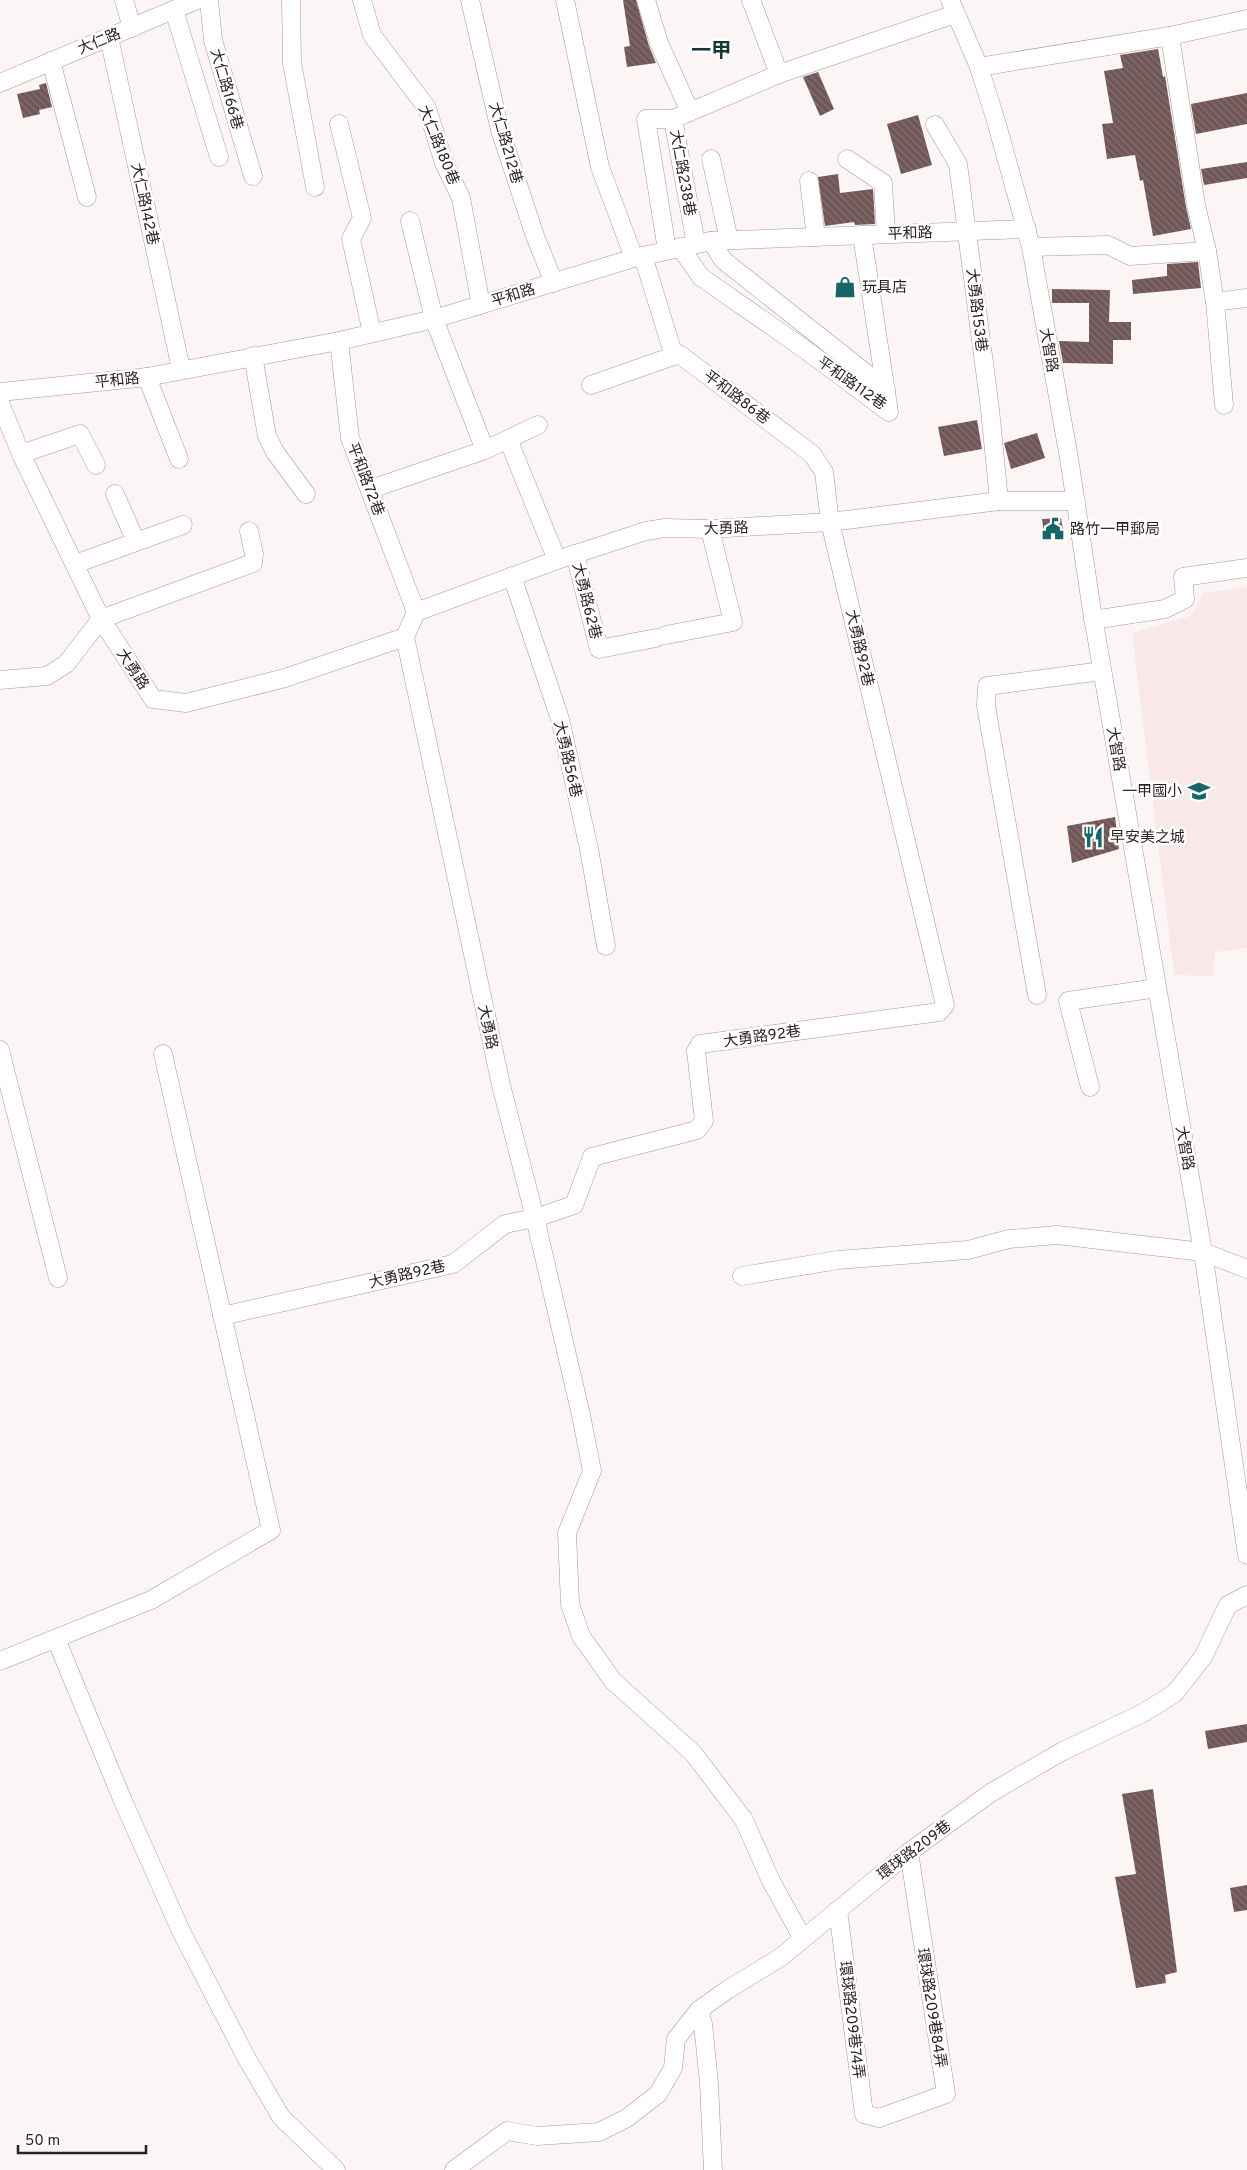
<svg xmlns="http://www.w3.org/2000/svg" width="1247" height="2170" font-family="Overpass,'Noto Sans TC',sans-serif">
	<style>
		.built { fill: #f9e8e9 }
		.building { fill: url(#building-back-hatch) }
		.lines { fill: none; stroke-linecap: round; stroke-linejoin: round }
		.minor-casing { stroke: #b29394; stroke-width: 19 }
		.minor { stroke: #fff; stroke-width: 18 }
		.labels { text-anchor: middle; stroke-width: 5; stroke-linejoin: round; paint-order: stroke }
		.street-label { font-size: 15px; fill: #2b1f20; stroke: #fff }
		.poi-label { font-size: 15px; fill: #2b1f20; stroke: #fff; text-anchor: start }
		.district-label { font-size: 20px; font-weight: bold; fill: #153738; stroke: #fff }
	</style>
	<defs>
		<pattern id="building-back-hatch" width="6" height="6" patternUnits="userSpaceOnUse" patternTransform="scale(1.25)"><rect width="6" height="6" fill="#715657"/><path d="M-1 5l2 2M0 0l6 6M5-1l2 2" fill="none" stroke="#847070"/></pattern>
	</defs>
	<rect width="100%" height="100%" fill="#fcf5f5"/>
	<polygon class="built" points="1247,587 1247,948 1215,952 1213,976 1174,975 1132,633 1190,616 1204,593"/>
	<g class="building">
		<polygon points="623,0 636,0 649,46 656,63 627,67 624,47 630,46"/>
		<polygon points="1158,49 1163,77 1165,76 1186,207 1191,229 1153,236 1143,180 1140,181 1135,155 1107,159 1102,124 1113,123 1104,71 1123,68 1120,55"/>
		<polygon points="818,72 834,109 820,116 803,77"/>
		<polygon points="46,83 52,107 39,110 40,114 23,118 17,94 40,89 39,85"/>
		<polygon points="1247,93 1247,124 1196,134 1191,104"/>
		<polygon points="918,115 932,165 901,174 887,124"/>
		<polygon points="1247,162 1247,178 1204,185 1201,169"/>
		<polygon points="838,174 840,193 873,189 875,224 855,225 854,222 825,226 818,177"/>
		<polygon points="1198,262 1201,288 1133,294 1132,280 1167,276 1167,264"/>
		<polygon points="1052,289 1110,290 1109,322 1131,322 1131,340 1113,340 1113,364 1063,363 1059,341 1089,342 1089,303 1052,303"/>
		<polygon points="977,420 982,449 944,456 938,427"/>
		<polygon points="1037,433 1045,458 1011,469 1004,443"/>
		<polygon points="1061,518 1065,541 1045,540 1042,519"/>
		<polygon points="1115,817 1119,849 1072,863 1067,826"/>
		<polygon points="1247,1724 1247,1742 1208,1749 1205,1731"/>
		<polygon points="1153,1789 1177,1972 1165,1975 1166,1983 1136,1988 1115,1877 1136,1874 1122,1794"/>
		<polygon points="1247,1885 1247,1910 1234,1912 1230,1888"/>
	</g>
	<g class="lines">
		<g class="minor-casing">
			<g id="minor">
				<polyline points="124,0 132,28"/>
				<polyline points="209,0 213,40 253,176"/>
				<polyline points="291,0 292,63 315,187"/>
				<polyline points="362,0 372,35 427,108 444,163 461,198 481,305"/>
				<polyline points="470,0 500,130 535,236 554,283"/>
				<polyline points="565,0 600,167 634,258"/>
				<polyline points="646,0 659,43 690,112"/>
				<polyline points="751,0 779,74 955,14"/>
				<polyline points="950,0 979,67 996,121 1031,247 1069,458 1092,611 1203,1252 1247,1555"/>
				<polyline points="174,10 219,157"/>
				<polyline points="1170,36 1196,205 1207,251 1215,302 1224,405"/>
				<polyline points="109,37 181,369"/>
				<polyline points="51,61 87,197"/>
				<polyline points="979,67 1170,36 1247,19"/>
				<polyline points="0,83 197,0"/>
				<polyline points="339,124 362,218 351,239 372,333"/>
				<polyline points="935,125 958,164 990,409 999,501"/>
				<polyline points="711,159 729,240"/>
				<polyline points="847,159 883,183 886,234"/>
				<polyline points="809,181 816,237"/>
				<polyline points="410,221 434,319 485,450"/>
				<polyline points="711,241 723,260 886,389"/>
				<polyline points="696,244 673,119 779,74"/>
				<polyline points="680,247 701,277 803,348 889,412 862,235"/>
				<polyline points="1031,247 1108,245 1130,256 1207,251"/>
				<polyline points="667,250 646,119 673,119"/>
				<polyline points="643,256 674,356"/>
				<polyline points="1215,302 1247,298"/>
				<polyline points="339,341 350,438 416,612"/>
				<polyline points="253,356 267,436 275,452 306,494"/>
				<polyline points="147,377 179,459"/>
				<polyline points="0,392 147,377 339,341 434,319 634,258 711,241 1027,229"/>
				<polyline points="0,403 21,454 101,619 153,699 186,703 285,678 405,637 416,612 557,560 646,531 665,528 710,529 830,522 999,501 1076,501"/>
				<polyline points="508,439 557,560"/>
				<polyline points="21,454 80,434 96,465"/>
				<polyline points="371,489 485,450 538,425"/>
				<polyline points="115,494 136,542"/>
				<polyline points="575,554 599,649 656,638"/>
				<polyline points="75,564 183,525"/>
				<polyline points="512,576 560,719 589,849 606,946"/>
				<polyline points="1093,620 1165,609 1185,599 1183,577 1247,568"/>
				<polyline points="666,635 733,622 710,529"/>
				<polyline points="405,637 501,1085 535,1218 581,1415 592,1471 567,1533 570,1604 581,1636 613,1681 693,1753 744,1820 771,1881 803,1939"/>
				<polyline points="0,680 47,676 66,664 101,619 253,563 254,554 249,531"/>
				<polyline points="1037,995 986,706 987,686 1102,671"/>
				<polyline points="0,1050 58,1278"/>
				<polyline points="1090,1087 1068,1001 1157,988"/>
				<polyline points="742,1276 838,1260 968,1250 1009,1239 1057,1235 1203,1252 1247,1269"/>
				<polyline points="222,1316 453,1264 505,1224 535,1218 574,1205 592,1157 697,1130 704,1121 696,1051 700,1044 939,1012 945,1005 830,522 824,472 812,454 679,354 591,385"/>
				<polyline points="56,1639 123,1801 181,1931 246,2057 281,2117 336,2170"/>
				<polyline points="0,1661 151,1600 271,1530 163,1054"/>
				<polyline points="838,1910 864,2114 879,2118 946,2094 909,1852"/>
				<polyline points="699,2010 703,2024 709,2083 713,2170"/>
				<polyline points="454,2170 507,2131 537,2136 599,2132 627,2118 658,2094 673,2068 676,2039 699,2010 727,1990 781,1957 909,1852 992,1792 1063,1751 1143,1713 1175,1693 1203,1657 1228,1605 1247,1595"/>
			</g>
		</g>
		<use href="#minor" class="minor"/>
	</g>
	<defs>
		<g id="shop-bare" transform="scale(1.725)"><path d="M-5-2.5h2.3a2.7 3.5 0 0 1 5.4 0H5L5.5 6h-11ZM-1.5-2.5h3a1.5 2.3 0 0 0-3 0Z" fill="#186667" stroke="#fff" stroke-width="2.5" paint-order="stroke"/></g>
		<g id="civic-bare" transform="scale(1.725)"><path d="M-.6-6.5H3V-4.5H.6V-3L4-1V1h2V6H-6V1h2V-1L-.6-3ZM-1.2 2.5V6h2.4V2.5Z" fill="#186667" stroke="#fff" stroke-width="2.5" paint-order="stroke"/></g>
		<g id="school-bare" transform="scale(1.725)"><path d="M0-5L7-2L0 1L-7-2ZM-4 1L0 2.5L4 1V4Q0 6-4 4Z" fill="#186667" stroke="#fff" stroke-width="2.5" paint-order="stroke"/></g>
		<g id="restaurant-bare" transform="scale(1.725)"><path d="M-5-6h1v4h1v-4h1v4h1v-4h1v5L-1.5 .5V6h-2V.5L-5-1ZM5-6V6H3V1.5H1.5Q1.5-4 5-6Z" fill="#186667" stroke="#fff" stroke-width="2.5" paint-order="stroke"/></g>
	</defs>
	<g fill-rule="evenodd">
		<use href="#shop-bare" x="845" y="287"/>
		<use href="#civic-bare" x="1053" y="529"/>
		<use href="#school-bare" x="1199" y="791"/>
		<use href="#restaurant-bare" x="1093" y="837"/>
	</g>
	<g class="labels">
		<g class="street-label">
			<text transform="translate(99 41) rotate(-22)" y="5">大仁路</text>
			<text transform="translate(227 89) rotate(74)" y="5">大仁路166巷</text>
			<text transform="translate(506 143) rotate(74)" y="5">大仁路212巷</text>
			<text transform="translate(439 145) rotate(68)" y="5">大仁路180巷</text>
			<text transform="translate(683 173) rotate(80)" y="5">大仁路238巷</text>
			<text transform="translate(145 204) rotate(78)" y="5">大仁路142巷</text>
			<text transform="translate(910 233) rotate(-2)" y="5">平和路</text>
			<text transform="translate(513 295) rotate(-17)" y="5">平和路</text>
			<text transform="translate(977 310) rotate(83)" y="5">大勇路153巷</text>
			<text transform="translate(1049 350) rotate(80)" y="5">大智路</text>
			<text transform="translate(117 380) rotate(-6)" y="5">平和路</text>
			<text transform="translate(852 383) rotate(35)" y="5">平和路112巷</text>
			<text transform="translate(737 397) rotate(37)" y="5">平和路86巷</text>
			<text transform="translate(366 479) rotate(69)" y="5">平和路72巷</text>
			<text transform="translate(726 528) rotate(-2)" y="5">大勇路</text>
			<text transform="translate(587 601) rotate(76)" y="5">大勇路62巷</text>
			<text transform="translate(860 648) rotate(77)" y="5">大勇路92巷</text>
			<text transform="translate(133 669) rotate(57)" y="5">大勇路</text>
			<text transform="translate(1116 749) rotate(80)" y="5">大智路</text>
			<text transform="translate(568 759) rotate(77)" y="5">大勇路56巷</text>
			<text transform="translate(488 1027) rotate(78)" y="5">大勇路</text>
			<text transform="translate(762 1036) rotate(-8)" y="5">大勇路92巷</text>
			<text transform="translate(1185 1148) rotate(80)" y="5">大智路</text>
			<text transform="translate(407 1274) rotate(-13)" y="5">大勇路92巷</text>
			<text transform="translate(914 1850) rotate(-37)" y="5">環球路209巷</text>
			<text transform="translate(932 2008) rotate(81)" y="5">環球路209巷84弄</text>
			<text transform="translate(852 2020) rotate(83)" y="5">環球路209巷74弄</text>
		</g>
		<g class="poi-label">
			<text x="862" y="292">玩具店</text>
			<text x="1070" y="534">路竹一甲郵局</text>
			<text x="1182" y="796" text-anchor="end">一甲國小</text>
			<text x="1110" y="842">早安美之城</text>
		</g>
		<g class="district-label">
			<text x="711" y="57">一甲</text>
		</g>
	</g>
	<path d="M18 2145v8h128v-8" fill="none" stroke="#2b1f20" stroke-width="2.5"/>
	<text x="25" y="2145" font-size="15" fill="#2b1f20" stroke="#ffffff" stroke-width="4" paint-order="stroke">50 m</text>
</svg>
